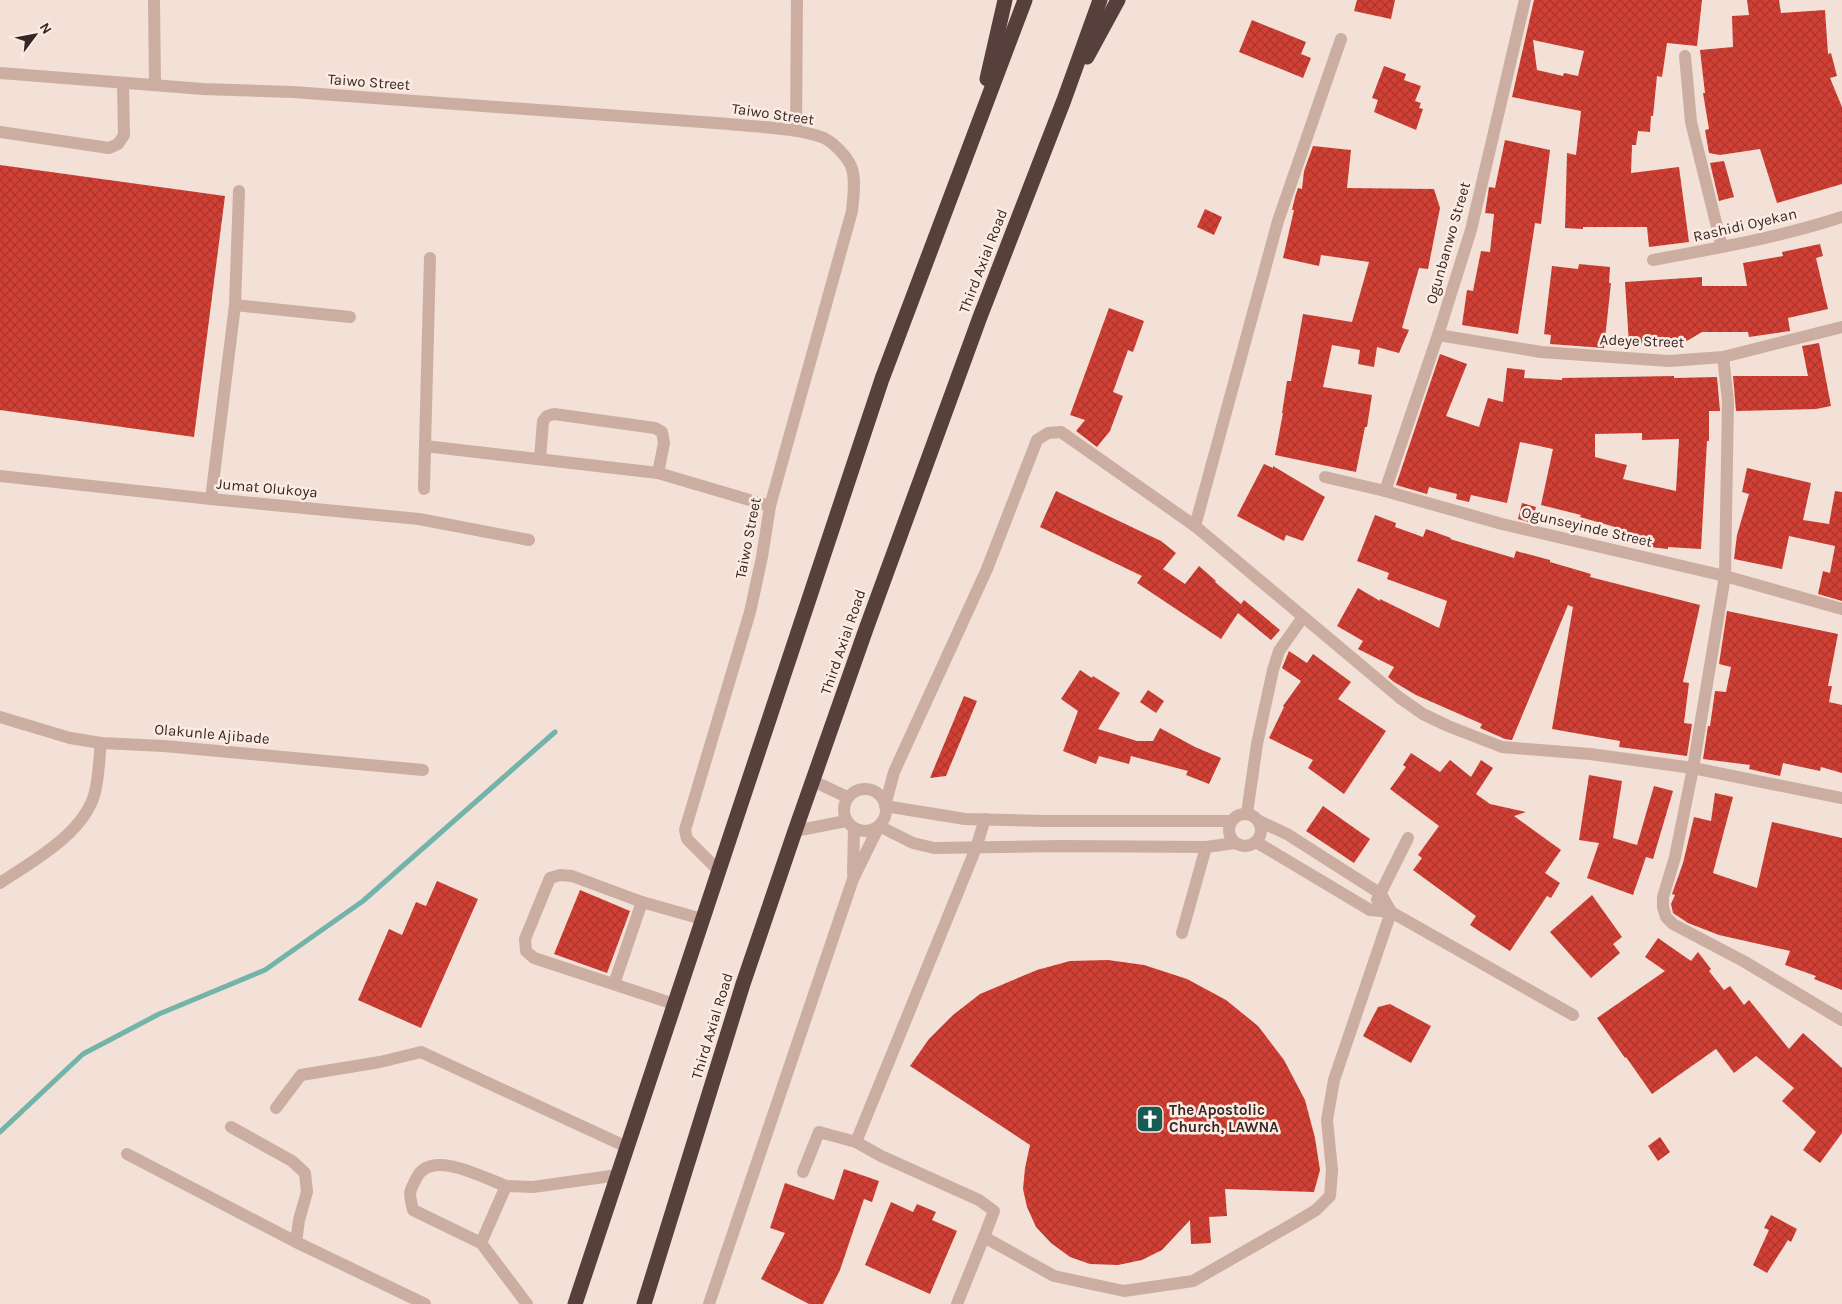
<svg xmlns="http://www.w3.org/2000/svg" width="1842" height="1304" font-family="Karla,sans-serif">
	<style>
		.lines { fill: none; stroke-linecap: round; stroke-linejoin: round }
		.stream { stroke: #72b3aa; stroke-width: 5 }
		.building { fill: url(#building-cross-hatch); fill-rule: evenodd }
		.minor { stroke: #ccada1; stroke-width: 12 }
		.highway { stroke: #573f3b; stroke-width: 15 }
		.labels { text-anchor: middle; stroke-width: 5; stroke-linejoin: round; paint-order: stroke }
		.street-label { font-size: 15px; fill: #362725; stroke: #fbebe2 }
		.poi-label { font-size: 15px; font-weight: bold; fill: #362725; stroke: #fbebe2; text-anchor: start }
	</style>
	<defs>
		<pattern id="building-cross-hatch" width="8" height="8" patternUnits="userSpaceOnUse" patternTransform="scale(1.25)"><rect width="8" height="8" fill="#d24035"/><path d="M0 0l8 8M0 8l8-8" fill="none" stroke="#ab362d"/></pattern>
	</defs>
	<rect width="100%" height="100%" fill="#f3e0d6"/>
	<g class="lines">
		<polyline class="stream" points="0,1132 83,1054 159,1014 265,970 363,901 555,732"/>
	</g>
	<g class="building">
		<polygon points="1357,0 1395,0 1391,19 1354,11"/>
		<path d="M 1534,0 L 1702,0 L 1697,46 L 1667,43 L 1662,77 L 1657,76 L 1653,116 L 1651,116 L 1650,132 L 1638,131 L 1636,145 L 1632,145 L 1631,173 L 1679,167 L 1689,242 L 1649,247 L 1647,227 L 1583,227 L 1583,229 L 1565,228 L 1567,153 L 1576,155 L 1581,111 L 1512,97 ZM 1533,40 L 1584,51 L 1578,76 L 1564,73 L 1563,76 L 1537,70 Z"/>
		<polygon points="1747,0 1779,0 1781,13 1825,10 1828,54 1831,53 1837,76 1830,78 1842,107 1842,184 1777,203 1760,149 1720,155 1709,153 1705,130 1709,129 1703,93 1705,93 1700,50 1733,47 1732,16 1749,15"/>
		<polygon points="1252,20 1306,42 1301,54 1311,58 1303,78 1239,52"/>
		<polygon points="1384,66 1406,74 1404,80 1421,86 1415,101 1421,103 1419,108 1423,109 1416,130 1374,112 1378,100 1372,98"/>
		<polygon points="1505,140 1550,150 1541,224 1535,223 1518,334 1462,325 1467,290 1473,291 1481,251 1490,252 1494,214 1485,213 1489,187 1495,188"/>
		<polygon points="1313,146 1351,150 1347,188 1434,189 1440,208 1428,269 1419,268 1402,328 1409,330 1399,353 1377,347 1374,367 1358,364 1360,350 1332,345 1323,387 1372,395 1367,427 1365,427 1356,472 1275,455 1283,413 1282,413 1287,381 1291,381 1303,314 1352,322 1369,262 1321,255 1319,266 1283,258 1294,210 1292,210 1295,197 1298,188 1302,189 1304,171"/>
		<polygon points="1724,161 1734,197 1719,201 1710,163"/>
		<polygon points="0,165 225,196 194,437 0,410"/>
		<polygon points="1205,209 1222,217 1214,235 1197,227"/>
		<polygon points="1820,244 1823,256 1816,258 1828,309 1788,318 1790,331 1749,337 1748,332 1702,332 1680,345 1675,342 1629,344 1625,282 1702,277 1702,286 1747,286 1743,263 1783,256 1782,252"/>
		<polygon points="1579,264 1610,267 1609,283 1611,283 1604,348 1550,344 1551,335 1544,334 1552,266 1578,269"/>
		<polygon points="1109,308 1144,321 1133,352 1128,350 1113,392 1123,396 1110,431 1097,447 1076,431 1085,420 1070,415"/>
		<polygon points="1819,343 1831,406 1816,409 1736,411 1733,376 1808,376 1802,346"/>
		<path d="M 1440,354 L 1467,364 L 1446,416 L 1479,427 L 1488,398 L 1503,402 L 1507,368 L 1525,370 L 1524,378 L 1562,380 L 1562,378 L 1674,376 L 1674,378 L 1717,377 L 1720,411 L 1709,411 L 1709,441 L 1707,441 L 1701,549 L 1668,547 L 1668,549 L 1650,547 L 1651,538 L 1614,529 L 1615,527 L 1580,517 L 1581,515 L 1541,505 L 1553,449 L 1520,442 L 1507,503 L 1471,495 L 1469,502 L 1456,499 L 1457,494 L 1429,487 L 1427,494 L 1396,485 ZM 1642,433 L 1642,440 L 1679,439 L 1676,491 L 1623,479 L 1627,465 L 1595,457 L 1595,434 Z"/>
		<polygon points="1264,464 1273,468 1273,466 1325,497 1303,541 1286,535 1284,541 1237,516"/>
		<polygon points="1747,468 1811,483 1803,520 1829,524 1835,491 1842,492 1842,601 1818,594 1823,571 1830,573 1835,546 1789,536 1782,569 1734,559 1737,535 1749,494 1742,492"/>
		<polygon points="1056,491 1161,541 1176,553 1163,569 1185,584 1199,566 1216,581 1215,582 1241,604 1244,600 1280,630 1271,640 1238,613 1221,639 1137,583 1142,576 1040,527"/>
		<polygon points="1522,503 1536,507 1532,523 1518,519"/>
		<polygon points="1375,515 1396,523 1395,527 1423,537 1426,529 1451,538 1450,539 1514,558 1516,551 1550,560 1550,562 1591,574 1590,577 1700,605 1683,682 1689,683 1684,723 1692,724 1687,756 1619,747 1620,741 1552,729 1573,607 1568,605 1512,740 1505,739 1480,728 1482,724 1416,695 1394,682 1388,677 1394,667 1358,649 1363,641 1337,626 1358,588 1380,601 1380,599 1439,628 1447,601 1387,579 1389,573 1357,561"/>
		<polygon points="1727,611 1838,634 1828,686 1832,686 1829,702 1842,705 1842,773 1821,767 1820,771 1783,763 1780,776 1749,769 1750,765 1703,759 1708,726 1710,726 1715,691 1726,692 1731,667 1719,664"/>
		<polygon points="1289,651 1307,663 1313,654 1351,682 1338,699 1386,731 1344,794 1308,768 1313,760 1269,738 1284,707 1283,706 1301,681 1282,668"/>
		<polygon points="1080,670 1092,678 1093,676 1120,693 1098,729 1137,741 1153,741 1160,728 1195,747 1221,758 1209,784 1186,775 1188,771 1131,756 1129,764 1099,756 1096,764 1063,751 1078,711 1061,699"/>
		<polygon points="1148,690 1164,701 1156,713 1140,702"/>
		<polygon points="964,696 977,701 946,776 930,778"/>
		<polygon points="1411,753 1440,772 1450,760 1471,777 1481,760 1493,768 1476,794 1490,804 1526,812 1514,816 1561,850 1545,873 1560,883 1551,898 1547,896 1510,951 1470,925 1476,916 1413,870 1422,858 1418,855 1439,826 1390,789 1406,767 1403,765"/>
		<polygon points="1589,775 1622,781 1613,838 1637,845 1654,786 1673,791 1653,859 1646,857 1633,895 1587,878 1599,843 1579,840"/>
		<polygon points="1715,793 1733,797 1713,873 1757,888 1772,822 1842,838 1842,990 1814,979 1816,976 1785,965 1790,951 1719,935 1688,923 1673,913 1671,904 1675,895 1672,894 1683,863 1694,817 1711,821"/>
		<polygon points="1323,806 1370,839 1354,863 1306,831"/>
		<polygon points="437,881 478,899 421,1028 358,1000 389,929 402,935 416,902 426,906"/>
		<polygon points="580,890 630,911 607,973 554,954"/>
		<polygon points="1592,895 1622,937 1613,944 1620,953 1591,978 1550,932"/>
		<polygon points="1658,938 1691,961 1698,952 1711,969 1709,971 1724,990 1730,986 1744,1005 1749,1000 1789,1049 1803,1033 1842,1068 1842,1133 1820,1163 1803,1150 1816,1132 1782,1101 1794,1088 1756,1056 1734,1073 1716,1049 1652,1094 1626,1057 1625,1058 1597,1018 1665,971 1645,957"/>
		<polygon points="1108,960 1144,965 1187,979 1226,1000 1258,1026 1284,1060 1305,1100 1315,1138 1320,1170 1314,1192 1225,1189 1227,1216 1209,1217 1211,1243 1191,1244 1190,1220 1162,1250 1142,1260 1118,1265 1090,1264 1070,1257 1051,1243 1036,1227 1027,1207 1023,1189 1025,1168 1030,1145 910,1066 929,1039 953,1015 980,994 1037,970 1070,961"/>
		<polygon points="1390,1004 1431,1026 1411,1063 1363,1036 1378,1007"/>
		<polygon points="1660,1137 1670,1152 1658,1161 1648,1146"/>
		<polygon points="844,1169 879,1181 872,1202 864,1199 840,1270 823,1304 809,1304 761,1279 785,1233 770,1228 785,1183 834,1200"/>
		<polygon points="891,1202 913,1212 917,1204 936,1212 932,1220 957,1231 930,1294 865,1265"/>
		<polygon points="1771,1215 1797,1229 1791,1242 1788,1240 1767,1273 1753,1265 1769,1230 1764,1228"/>
	</g>
	<g class="lines">
		<g class="minor">
			<polyline points="154,0 155,85"/>
			<polyline points="1685,56 1691,122 1722,247"/>
			<path d="M 0,73 L 203,89 L 293,92 L 729,124 C 757,127 799,128 824,138 C 834,143 849,158 852,169 C 856,182 853,198 852,211 L 770,506 L 762,557 L 750,612 L 685,830 L 687,839 L 718,870"/>
			<polyline points="796,131 797,0"/>
			<polyline points="0,132 109,148 118,144 124,135 123,83"/>
			<polyline points="430,258 425,446 658,473 770,506"/>
			<path d="M 1653,260 C 1717,248 1781,237 1842,217"/>
			<polyline points="235,305 350,317"/>
			<polyline points="1438,335 1541,352 1669,361 1723,357 1842,327"/>
			<polyline points="1723,357 1728,401 1725,576 1693,768 1675,857 1663,897 1663,907 1666,917 1673,924 1745,962 1842,1020"/>
			<polyline points="540,459 543,421 547,416 554,414 655,428 662,432 664,443 658,473"/>
			<polyline points="0,476 211,499 419,519 529,540"/>
			<polyline points="1325,477 1385,491 1502,524 1725,576 1842,609"/>
			<polyline points="424,489 425,446"/>
			<polyline points="1385,491 1438,335 1471,230 1525,0"/>
			<polyline points="211,499 235,305 239,191"/>
			<polyline points="1195,526 1278,221 1341,39"/>
			<polyline points="0,717 70,738 101,743 164,746 423,770"/>
			<polyline points="813,781 847,797"/>
			<circle cx="865" cy="810" r="21"/>
			<polyline points="1247,813 1257,744 1273,670 1279,651 1303,617"/>
			<circle cx="1245" cy="830" r="16"/>
			<polyline points="985,819 976,848 856,1142 881,1156 979,1200 994,1211 984,1237 1054,1276 1124,1291 1193,1281 1296,1222 1316,1210 1330,1196 1332,1170 1327,1120 1334,1080 1391,912"/>
			<polyline points="1230,821 1046,821 965,819 885,806 894,772 987,569 1037,440 1048,433 1061,432 1195,526 1400,698 1423,714 1448,726 1502,747 1590,754 1693,768 1842,798"/>
			<polyline points="1259,821 1287,834 1381,894 1391,912"/>
			<polyline points="795,831 846,821"/>
			<polyline points="1256,842 1370,910 1391,912 1573,1015"/>
			<polyline points="853,874 854,828"/>
			<path d="M 0,883 C 33,861 85,833 95,792 C 99,776 99,759 101,743"/>
			<polyline points="1377,900 1408,838"/>
			<polyline points="1182,933 1206,847"/>
			<polyline points="614,984 642,902"/>
			<polyline points="674,1004 534,958 526,951 525,939 550,878 560,875 572,876 642,902 702,919"/>
			<polyline points="276,1108 301,1075 380,1062 421,1052 627,1147"/>
			<polyline points="231,1127 292,1161 305,1173 307,1192 299,1220 296,1242"/>
			<polyline points="127,1154 296,1242 425,1304"/>
			<polyline points="803,1172 819,1132 856,1142"/>
			<path d="M 481,1243 L 413,1210 C 409,1192 408,1194 417,1177 C 432,1149 484,1178 506,1186"/>
			<polyline points="527,1304 481,1243 506,1186 533,1187 618,1175"/>
			<polyline points="709,1304 853,879 879,826 913,843 934,848 1061,846 1206,847 1235,843"/>
			<polyline points="957,1304 984,1237"/>
		</g>
		<g class="highway">
			<polyline points="1087,57 1118,0"/>
			<polyline points="987,79 1005,0"/>
			<polyline points="575,1304 882,379 1025,0"/>
			<polyline points="644,1304 743,984 795,831 866,629 980,317 1064,100 1100,0"/>
		</g>
	</g>
	<defs>
		<g id="church-square" transform="scale(1.4375)"><rect x="-9" y="-9" width="18" height="18" rx="4" fill="#175b53" stroke="#fbebe2"/><path d="M-1.2-6h2.4v3.5h3.3v2.4h-3.3V6h-2.4V-.1h-3.3v-2.4h3.3Z" fill="#fff"/></g>
	</defs>
	<g fill-rule="evenodd">
		<use href="#church-square" x="1150" y="1119"/>
	</g>
	<g class="labels">
		<g class="street-label">
			<text transform="translate(369 82) rotate(4)" y="5">Taiwo Street</text>
			<text transform="translate(773 114) rotate(8)" y="5">Taiwo Street</text>
			<text transform="translate(1745 225) rotate(-13)" y="5">Rashidi Oyekan</text>
			<text transform="translate(1448 243) rotate(-74)" y="5">Ogunbanwo Street</text>
			<text transform="translate(983 261) rotate(-69)" y="5">Third Axial Road</text>
			<text transform="translate(1642 341) rotate(2)" y="5">Adeye Street</text>
			<text transform="translate(267 488) rotate(5)" y="5">Jumat Olukoya</text>
			<text transform="translate(1587 527) rotate(13)" y="5">Ogunseyinde Street</text>
			<text transform="translate(748 538) rotate(-79)" y="5">Taiwo Street</text>
			<text transform="translate(843 642) rotate(-71)" y="5">Third Axial Road</text>
			<text transform="translate(212 734) rotate(5)" y="5">Olakunle Ajibade</text>
			<text transform="translate(712 1026) rotate(-73)" y="5">Third Axial Road</text>
		</g>
		<g class="poi-label">
			<text x="1169" y="1115">The Apostolic<tspan x="1169" dy="17">Church, LAWNA</tspan></text>
		</g>
	</g>
	<g transform="translate(35 35) rotate(58)" stroke="#fbebe2" stroke-width="4" paint-order="stroke">
	<path d="M0-4L9 19L0 12L-9 19Z" fill="#362725"/>
	<text y="-8" font-size="14" font-weight="bold" text-anchor="middle" fill="#362725">N</text>
	</g>
</svg>
